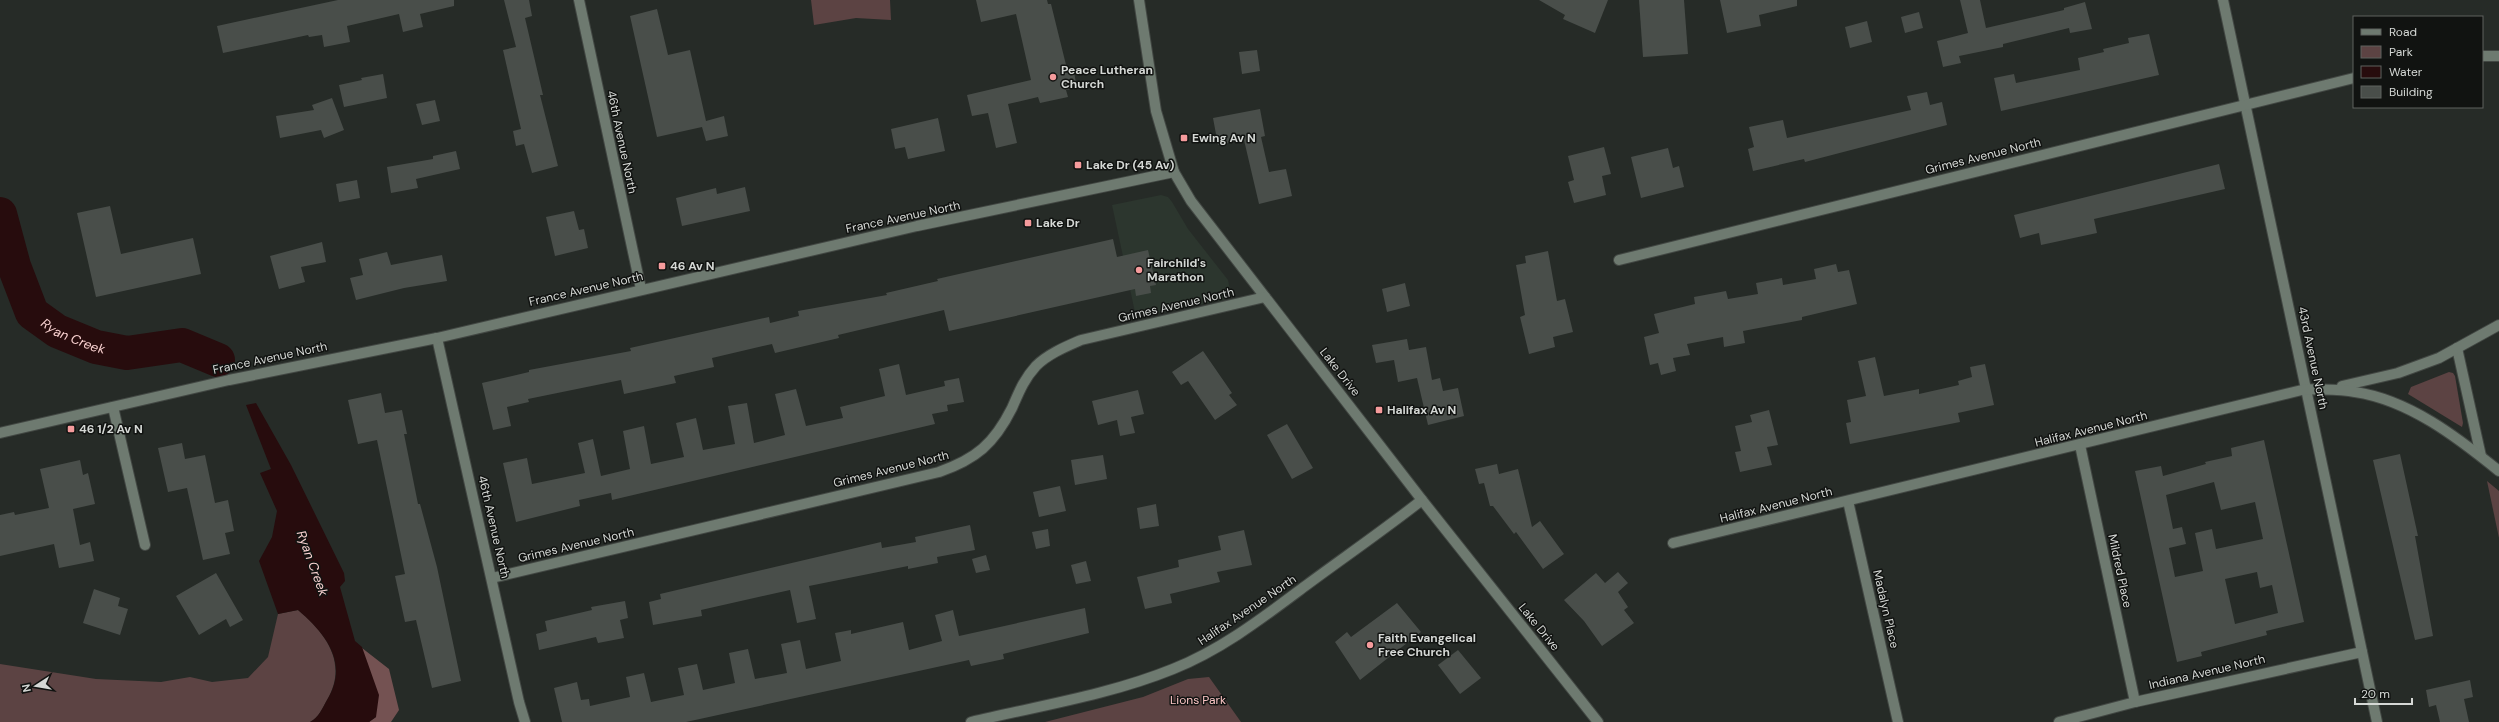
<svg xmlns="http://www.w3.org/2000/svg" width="2499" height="722" font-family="'DM Sans',sans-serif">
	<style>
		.built { fill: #2c362e }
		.green { fill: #5c4343 }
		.forest { fill: #745252 }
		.water { fill: #270c0d }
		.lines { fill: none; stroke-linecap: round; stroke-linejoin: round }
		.river { stroke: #270c0d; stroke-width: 34 }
		.building { fill: #494e4a; fill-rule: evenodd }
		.minor-casing { stroke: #424743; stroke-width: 12 }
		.minor { stroke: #6e7a70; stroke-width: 10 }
		.poi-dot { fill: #f59b9c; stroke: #111311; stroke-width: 1.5 }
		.labels { text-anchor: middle; stroke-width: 3; stroke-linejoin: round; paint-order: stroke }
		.poi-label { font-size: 12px; font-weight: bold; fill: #d5d8d5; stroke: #111311; text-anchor: start }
		.street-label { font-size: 12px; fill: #d5d8d5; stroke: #111311 }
		.park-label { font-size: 12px; fill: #fcc6c6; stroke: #111311 }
		.water-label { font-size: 13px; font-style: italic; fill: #fbd3d2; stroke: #111311 }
	</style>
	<rect width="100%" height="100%" fill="#262b27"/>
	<polygon class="built" points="1161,195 1168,197 1172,202 1188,229 1228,280 1230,290 1224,300 1136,317 1112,205"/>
	<g class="green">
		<polygon points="811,0 890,0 891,20 856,18 814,25"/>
		<polygon points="2449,372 2453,373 2455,376 2463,423 2462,427 2408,394 2411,387"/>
		<polygon points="2487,481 2499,491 2499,538"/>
		<path d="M 298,610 C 327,634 348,664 327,700 C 322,709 319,717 310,722 L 0,722 L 0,664 L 96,679 L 161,682 L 190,677 L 212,682 L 248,678 L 268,657 L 278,614 Z"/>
		<polygon points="1209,677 1241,722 1045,722 1143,697 1188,679"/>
	</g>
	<polygon class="forest" points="362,648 389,669 399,710 391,722 369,722 376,717"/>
	<path class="water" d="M 256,403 L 291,465 L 344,573 L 345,581 L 340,587 L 355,641 L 362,647 L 379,695 L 376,717 L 369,722 L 310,722 C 319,717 322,709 327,700 C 349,664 327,635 298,610 L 278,614 L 259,561 L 272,537 L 277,511 L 260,473 L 271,469 L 246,405 Z"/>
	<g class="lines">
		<path class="river" id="s1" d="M 0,214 L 14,266 L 32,313 L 57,331 L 96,347 L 127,353 L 182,345 L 218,360"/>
	</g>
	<g class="building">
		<polygon points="338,0 454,0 454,6 420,14 423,27 403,32 399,14 347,26 350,42 324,47 322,35 309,37 308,35 223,53 217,26"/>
		<polygon points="504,0 529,0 532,16 525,18 543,95 540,95 558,166 532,173 524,144 516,146 513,131 521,129 503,50 516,47"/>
		<polygon points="976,0 1047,0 1048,4 1051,4 1068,73 1074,72 1077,88 1066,90 1068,97 1040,103 1038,97 1008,104 1017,143 996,148 988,113 972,116 967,95 1031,80 1016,14 981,22"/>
		<polygon points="1539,0 1608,0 1595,33 1563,19 1565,15"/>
		<polygon points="1639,0 1684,0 1688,54 1643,57"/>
		<polygon points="1720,0 1797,0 1797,6 1759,15 1761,26 1727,33"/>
		<polygon points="1960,0 1980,0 1986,28 2064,10 2064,8 2085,2 2092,29 2070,33 2069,28 2003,44 2003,47 1959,56 1961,63 1943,67 1937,41 1968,33"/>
		<polygon points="657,9 668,55 690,50 706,121 724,116 728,136 706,141 702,127 657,137 630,16"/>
		<polygon points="1919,12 1923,28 1905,33 1901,17"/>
		<polygon points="1867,21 1872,42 1850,48 1845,27"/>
		<polygon points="2149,34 2159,75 2001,111 1994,78 2014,74 2016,83 2080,70 2078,58 2104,52 2103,49 2129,43 2128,38"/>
		<polygon points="1257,50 1260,71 1242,74 1239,52"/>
		<polygon points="383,74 387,98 344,107 339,85 362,80 361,78"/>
		<polygon points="1927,92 1930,105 1942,102 1947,125 1805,162 1804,159 1753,171 1748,149 1754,147 1749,127 1783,120 1787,138 1911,110 1907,96"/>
		<polygon points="332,98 344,130 324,138 321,130 280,138 276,116 314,110 312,105"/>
		<polygon points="435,100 440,121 422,125 416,104"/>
		<polygon points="1260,109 1265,136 1261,137 1269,172 1286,169 1292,196 1259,204 1244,140 1218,145 1213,118"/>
		<polygon points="938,118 945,151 908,159 905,147 895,149 891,129"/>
		<polygon points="1604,147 1611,174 1602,176 1606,195 1574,203 1568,182 1574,180 1568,156"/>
		<polygon points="1668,148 1673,168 1679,166 1684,187 1641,198 1631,157"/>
		<polygon points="456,151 460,169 416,179 418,188 391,193 387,167 433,159 433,156"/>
		<polygon points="2219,164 2225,189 2094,219 2097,233 2041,245 2039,233 2020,238 2014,215"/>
		<polygon points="357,180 360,198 339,202 336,184"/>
		<polygon points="745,187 750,211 682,226 676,198 716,188 717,194"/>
		<polygon points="110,206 121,254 193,238 201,274 96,297 77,213"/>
		<polygon points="574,211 579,230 584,229 588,248 555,256 546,217"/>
		<polygon points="1113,239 1117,257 1148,250 1156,285 1150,286 1151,293 1136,296 1135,289 949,331 944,310 838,335 839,338 775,353 772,344 712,358 714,367 674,376 676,383 624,394 621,380 528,399 529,402 507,407 511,426 493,430 482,383 529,372 529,370 631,351 630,348 769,317 770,323 799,316 798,311 887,295 886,293 938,281 937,279"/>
		<polygon points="322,242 326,262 301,267 305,282 279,289 270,256"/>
		<polygon points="1548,251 1557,301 1565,299 1573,332 1553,337 1555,347 1529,354 1520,317 1525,315 1516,265 1526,263 1525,256"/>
		<polygon points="387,252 391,265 442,255 447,281 404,288 356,300 350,278 363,275 359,259"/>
		<polygon points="1836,264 1838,272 1849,270 1857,304 1802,317 1802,320 1743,331 1745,343 1724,347 1723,337 1687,344 1690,355 1673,358 1676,371 1661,375 1658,363 1650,365 1644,337 1659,333 1654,314 1695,304 1694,297 1726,291 1728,299 1758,294 1756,283 1782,278 1783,285 1816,279 1814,269"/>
		<polygon points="1405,283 1410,306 1387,312 1382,289"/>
		<polygon points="1407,339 1409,350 1426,347 1432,380 1440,378 1443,391 1458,388 1464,416 1428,425 1417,378 1398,382 1394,360 1376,363 1372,345"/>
		<polygon points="1203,351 1232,393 1229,395 1237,405 1215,420 1188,381 1181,385 1172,372"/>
		<polygon points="1875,357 1884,396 1919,389 1919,394 1959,385 1958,381 1972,377 1970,367 1985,364 1994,405 1958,413 1960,422 1850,444 1846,423 1851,422 1847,400 1866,396 1858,361"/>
		<polygon points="899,364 906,395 945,386 944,381 959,378 964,402 947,405 948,411 932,414 935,424 612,500 611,493 579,500 580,506 516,522 503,463 527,458 532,484 585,473 578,443 593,439 601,476 630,469 623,431 644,426 651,464 684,457 676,423 696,418 703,450 735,444 728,406 747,403 754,443 785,435 775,394 796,389 806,426 843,418 840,407 885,396 879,369"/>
		<polygon points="1138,390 1144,414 1131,417 1135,433 1120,436 1117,420 1098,425 1092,401"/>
		<polygon points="381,393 385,413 402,410 407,434 404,434 418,504 420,504 437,567 461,681 432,688 416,620 405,622 395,576 405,574 377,440 358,444 348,400"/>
		<polygon points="1769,410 1778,445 1767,447 1772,465 1740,472 1735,452 1741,451 1735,426 1752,422 1750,415"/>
		<polygon points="1287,424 1313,468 1292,479 1267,435"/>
		<path d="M 2264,440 L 2304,622 L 2266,631 L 2267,635 L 2201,652 L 2202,656 L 2177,662 L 2135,471 L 2161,466 L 2163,476 L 2206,464 L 2205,462 L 2232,456 L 2231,448 ZM 2214,482 L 2221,510 L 2255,502 L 2263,539 L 2216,549 L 2212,529 L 2195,533 L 2203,571 L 2175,577 L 2169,548 L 2186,544 L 2182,527 L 2173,529 L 2166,495 ZM 2257,572 L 2260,588 L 2272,585 L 2278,613 L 2235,624 L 2225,579 Z"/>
		<polygon points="182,443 185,459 205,455 215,503 228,500 234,531 225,533 230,554 203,560 187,488 168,492 158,448"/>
		<polygon points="2400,454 2418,536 2415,536 2433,636 2415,640 2373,460"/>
		<polygon points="1103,455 1107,479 1075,485 1071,460"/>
		<polygon points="80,460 83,475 88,473 95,504 73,509 80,545 90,542 94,561 59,568 54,544 0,556 0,515 14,512 15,515 49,508 40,469"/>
		<polygon points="1497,464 1499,474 1518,469 1532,527 1540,521 1564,554 1543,569 1516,532 1514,534 1493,506 1490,506 1484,483 1479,484 1475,469"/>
		<polygon points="1060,486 1066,511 1039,517 1033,492"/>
		<polygon points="1156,504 1159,526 1140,529 1137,508"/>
		<polygon points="970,525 975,550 937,557 938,563 908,569 908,566 809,586 816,619 797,623 790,590 701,610 702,616 653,625 649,602 661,599 660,594 881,542 882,548 916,542 915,537"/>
		<polygon points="1048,529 1050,546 1036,549 1032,532"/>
		<polygon points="1244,530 1252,565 1217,572 1220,582 1170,594 1172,603 1145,609 1137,577 1179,567 1178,560 1221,550 1218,536"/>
		<polygon points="986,555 990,570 976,573 972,559"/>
		<polygon points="1086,561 1091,581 1076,584 1071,565"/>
		<polygon points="1618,572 1628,583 1618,592 1628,607 1624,610 1634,623 1602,646 1584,621 1564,600 1596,573 1605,583"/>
		<polygon points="216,573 243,620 230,627 226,619 199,635 176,596"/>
		<polygon points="94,589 120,598 118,606 128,609 120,635 83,623"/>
		<polygon points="625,601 628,618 620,620 624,638 598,643 596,637 539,650 536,634 547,631 545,621 592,610 591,607"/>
		<polygon points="1397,603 1421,632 1360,680 1335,642 1347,632 1351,637"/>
		<polygon points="1085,608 1089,633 1003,654 1004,659 971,666 969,660 686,722 562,722 554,688 577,682 581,700 589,699 590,706 630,697 626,677 644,673 651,702 684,695 678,668 697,664 703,690 735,683 729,653 748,649 755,679 787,673 781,644 800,640 806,669 841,661 835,633 851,630 851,634 903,622 909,650 942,641 935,615 953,610 959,636"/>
		<polygon points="1458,650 1481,678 1460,694 1438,665"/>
		<polygon points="2470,680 2473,697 2464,699 2469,722 2440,722 2436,705 2429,707 2426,690"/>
	</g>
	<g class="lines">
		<g class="minor-casing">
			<g id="minor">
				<polyline points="579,0 641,289"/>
				<polyline points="1139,0 1156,111 1174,172 1191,201 1422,500 1598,722"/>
				<polyline points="2223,0 2377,722"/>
				<polyline points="2482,56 2499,56"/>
				<polyline points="1619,260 2354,78"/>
				<polyline points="437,338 519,702 525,722"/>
				<polyline points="2457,348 2481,456"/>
				<polyline points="2342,386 2398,373 2439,358 2499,325"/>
				<polyline points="113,407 145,545"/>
				<polyline points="0,433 229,380 437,338 917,226 1174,172"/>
				<polyline points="2080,445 2135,702"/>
				<polyline points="1848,501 1898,722"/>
				<path d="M 1673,543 L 2306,389 C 2322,390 2339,389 2355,392 C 2409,400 2457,437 2499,471"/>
				<path d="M 492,578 L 939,472 C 976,459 994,444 1012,408 C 1019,392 1024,379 1036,366 C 1048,354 1065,347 1081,340 L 1265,297"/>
				<path d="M 971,722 C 1038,706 1109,695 1173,669 C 1223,649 1265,616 1308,584 C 1346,556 1385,529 1422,500"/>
				<polyline points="2059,722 2135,702 2362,652"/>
			</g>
		</g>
		<use href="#minor" class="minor"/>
	</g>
	<g class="poi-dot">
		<circle cx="1053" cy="77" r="4"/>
		<rect x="1180" y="134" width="8" height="8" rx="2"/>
		<rect x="1074" y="161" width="8" height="8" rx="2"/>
		<rect x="1024" y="219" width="8" height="8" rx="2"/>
		<rect x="658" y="262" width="8" height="8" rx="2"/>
		<circle cx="1139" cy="270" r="4"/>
		<rect x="1375" y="406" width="8" height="8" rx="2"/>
		<rect x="67" y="425" width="8" height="8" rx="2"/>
		<circle cx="1370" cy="645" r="4"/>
	</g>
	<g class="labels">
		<g class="poi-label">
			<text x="1061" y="74">Peace Lutheran<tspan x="1061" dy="14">Church</tspan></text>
			<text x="1192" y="142">Ewing Av N</text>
			<text x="1086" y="169">Lake Dr (45 Av)</text>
			<text x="1036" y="227">Lake Dr</text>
			<text x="1147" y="267">Fairchild's<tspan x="1147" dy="14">Marathon</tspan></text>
			<text x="670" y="270">46 Av N</text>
			<text x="1387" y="414">Halifax Av N</text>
			<text x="79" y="433">46 1/2 Av N</text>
			<text x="1378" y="642">Faith Evangelical<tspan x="1378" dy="14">Free Church</tspan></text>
		</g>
		<g class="street-label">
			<text transform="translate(622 142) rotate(78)" y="4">46th Avenue North</text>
			<text transform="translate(1983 156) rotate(-14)" y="4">Grimes Avenue North</text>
			<text transform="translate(903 217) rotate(-12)" y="4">France Avenue North</text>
			<text transform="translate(586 289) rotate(-13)" y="4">France Avenue North</text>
			<text transform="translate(1176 305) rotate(-13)" y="4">Grimes Avenue North</text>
			<text transform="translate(270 358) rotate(-12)" y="4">France Avenue North</text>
			<text transform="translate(2313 358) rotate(78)" y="4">43rd Avenue North</text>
			<text transform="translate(1340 372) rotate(52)" y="4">Lake Drive</text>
			<text transform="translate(2091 429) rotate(-14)" y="4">Halifax Avenue North</text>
			<text transform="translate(891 469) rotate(-14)" y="4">Grimes Avenue North</text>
			<text transform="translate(1776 505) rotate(-14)" y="4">Halifax Avenue North</text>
			<text transform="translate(494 527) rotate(77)" y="4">46th Avenue North</text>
			<text transform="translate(576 545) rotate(-13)" y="4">Grimes Avenue North</text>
			<text transform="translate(2120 571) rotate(78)" y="4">Mildred Place</text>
			<text transform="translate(1886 609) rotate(77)" y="4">Madalyn Place</text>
			<text transform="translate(1247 610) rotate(-34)" y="4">Halifax Avenue North</text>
			<text transform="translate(1539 627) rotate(51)" y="4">Lake Drive</text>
			<text transform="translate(2207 672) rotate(-13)" y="4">Indiana Avenue North</text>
		</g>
		<g class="park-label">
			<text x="1198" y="704">Lions Park</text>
		</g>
		<g class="water-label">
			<text dy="5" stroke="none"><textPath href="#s1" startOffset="152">Ryan Creek</textPath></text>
			<text transform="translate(313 563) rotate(70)" y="5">Ryan Creek</text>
		</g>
	</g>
	<rect x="2353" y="16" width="130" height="92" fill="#111311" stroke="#5f625f"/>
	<rect x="2361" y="29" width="20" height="6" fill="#6e7a70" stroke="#5f625f"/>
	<text x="2389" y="36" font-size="12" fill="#d5d8d5">Road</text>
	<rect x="2361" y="46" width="20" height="12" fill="#5c4343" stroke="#5f625f"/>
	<text x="2389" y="56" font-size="12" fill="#d5d8d5">Park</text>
	<rect x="2361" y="66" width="20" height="12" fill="#270c0d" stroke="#5f625f"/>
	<text x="2389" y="76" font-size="12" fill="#d5d8d5">Water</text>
	<rect x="2361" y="86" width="20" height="12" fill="#494e4a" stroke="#5f625f"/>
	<text x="2389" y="96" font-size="12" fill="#d5d8d5">Building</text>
	<g transform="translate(36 686) rotate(258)" stroke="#111311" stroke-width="3" paint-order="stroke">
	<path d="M0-3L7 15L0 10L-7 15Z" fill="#d5d8d5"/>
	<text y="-6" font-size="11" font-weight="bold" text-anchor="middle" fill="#d5d8d5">N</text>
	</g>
	<path d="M2355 698v6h57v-6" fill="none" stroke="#d5d8d5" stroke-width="2"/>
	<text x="2361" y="698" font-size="12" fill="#d5d8d5" stroke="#111311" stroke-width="3" paint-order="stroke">20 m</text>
</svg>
